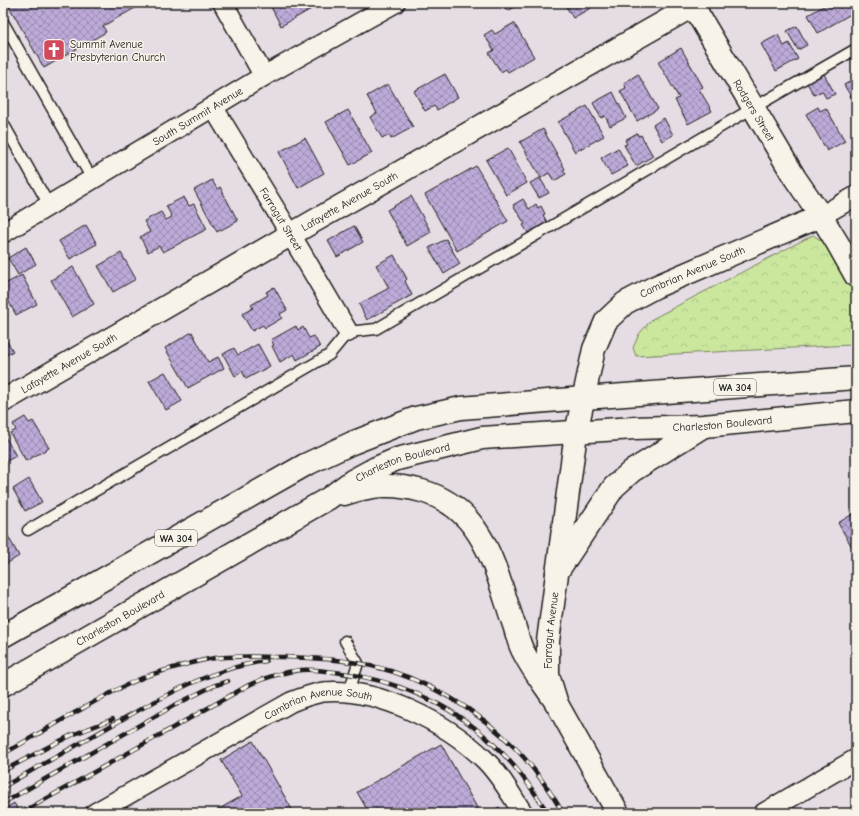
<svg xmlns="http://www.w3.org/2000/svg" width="859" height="816" font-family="'Comic Neue',sans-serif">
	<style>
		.forest { fill: url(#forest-crowns); stroke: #74825d }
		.building { fill: url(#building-cross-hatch); stroke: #1c1c1c }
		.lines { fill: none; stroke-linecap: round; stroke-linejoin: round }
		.lane-casing { stroke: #1c1c1c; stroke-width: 13 }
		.street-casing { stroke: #1c1c1c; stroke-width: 22 }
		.secondary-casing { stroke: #1c1c1c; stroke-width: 25 }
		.highway-casing { stroke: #1c1c1c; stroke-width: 25 }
		.lane { stroke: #f7f3e8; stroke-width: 10 }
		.street { stroke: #f7f3e8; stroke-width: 19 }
		.secondary { stroke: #f7f3e8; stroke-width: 22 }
		.highway { stroke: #f7f3e8; stroke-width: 22 }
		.rail-casing { stroke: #1c1c1c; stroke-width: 4.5 }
		.rail { stroke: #f7f3e8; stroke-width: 3; stroke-dasharray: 9; stroke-linecap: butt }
		.labels { text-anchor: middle; stroke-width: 3; stroke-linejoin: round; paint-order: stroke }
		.shield { fill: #f7f3e8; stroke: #5e5c59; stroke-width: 1 }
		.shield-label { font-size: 10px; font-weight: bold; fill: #1c1c1c }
		.poi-label { font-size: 11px; fill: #1c1c1c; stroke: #f7f3e8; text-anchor: start }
		.street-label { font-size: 11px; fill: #1c1c1c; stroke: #f7f3e8 }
	</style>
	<defs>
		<pattern id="forest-crowns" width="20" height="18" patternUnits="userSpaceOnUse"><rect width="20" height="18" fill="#cbe79e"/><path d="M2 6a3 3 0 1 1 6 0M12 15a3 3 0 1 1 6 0" fill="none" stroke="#aec688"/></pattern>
		<pattern id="building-cross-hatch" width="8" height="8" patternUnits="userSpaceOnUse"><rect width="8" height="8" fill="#bdaad9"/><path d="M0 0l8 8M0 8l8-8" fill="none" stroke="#998aaf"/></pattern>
	</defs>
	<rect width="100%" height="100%" fill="#e6dde4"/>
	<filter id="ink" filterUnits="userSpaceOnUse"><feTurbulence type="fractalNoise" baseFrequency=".025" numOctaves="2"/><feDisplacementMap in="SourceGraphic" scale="8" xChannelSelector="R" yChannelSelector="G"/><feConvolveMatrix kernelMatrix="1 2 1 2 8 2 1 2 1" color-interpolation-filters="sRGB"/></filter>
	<g filter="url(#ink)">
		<polygon class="forest" points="813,235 822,241 829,239 856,292 856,346 851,345 636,356 633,348 639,334 652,319"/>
		<g class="building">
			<polygon points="7,3 144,3 103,26 106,32 44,68"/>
			<polygon points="273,3 322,3 281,26 270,5"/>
			<polygon points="339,3 348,3 341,7"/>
			<polygon points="503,3 523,3 507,11"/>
			<polygon points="564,3 595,3 596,5 573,18"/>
			<polygon points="829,3 856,3 856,11 818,33 808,15"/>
			<polygon points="514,23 534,57 508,72 506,69 501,72 489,53 494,50 484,35 492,30 495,34"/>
			<polygon points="797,26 807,45 798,50 787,31"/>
			<polygon points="778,35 784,46 789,43 798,59 776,71 761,44"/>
			<polygon points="681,48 703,87 699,89 712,111 688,124 675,100 679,98 658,62"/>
			<polygon points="445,74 458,97 437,110 434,106 425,111 414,91"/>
			<polygon points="638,74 658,109 637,121 620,91 626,88 624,83"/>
			<polygon points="824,74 835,94 826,98 822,91 814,95 807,83"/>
			<polygon points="856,78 856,105 844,85"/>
			<polygon points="388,84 413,127 391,139 389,135 382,138 370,117 377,113 367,96"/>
			<polygon points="613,92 626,118 610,126 605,116 601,118 593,103"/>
			<polygon points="587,106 604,136 575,152 558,122"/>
			<polygon points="818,107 820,111 826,108 845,141 827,151 806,114"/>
			<polygon points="348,110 372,153 350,165 326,122"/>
			<polygon points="664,118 673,135 662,141 653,125"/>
			<polygon points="543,129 565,169 563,170 566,174 554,181 549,173 541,178 520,142"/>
			<polygon points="637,133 638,136 641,135 653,156 636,166 624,145 627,144 625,140"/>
			<polygon points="305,138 324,173 298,188 279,152"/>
			<polygon points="508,148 527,183 506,195 486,160"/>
			<polygon points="618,148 628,166 611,175 601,158"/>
			<polygon points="476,166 508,221 457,251 425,195"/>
			<polygon points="540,178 549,193 539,198 530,183"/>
			<polygon points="212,180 217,189 220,187 238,221 217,232 194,190"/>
			<polygon points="411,196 431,232 407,246 387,210"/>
			<polygon points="184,197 189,206 194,204 207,229 163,252 159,246 148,252 140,237 150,232 144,221 161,212 166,220 172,217 166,206"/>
			<polygon points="523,199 529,209 536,204 538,208 541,206 545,214 543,215 547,222 528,233 523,225 525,224 513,205"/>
			<polygon points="86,225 97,244 70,259 59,241"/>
			<polygon points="354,226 363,242 337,257 328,241"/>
			<polygon points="446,239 460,264 444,274 429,248"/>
			<polygon points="26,247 36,264 18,275 8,258"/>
			<polygon points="121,253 136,279 113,292 98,266"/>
			<polygon points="394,255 407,279 405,281 412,295 367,320 359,304 389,288 376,265"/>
			<polygon points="73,267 94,304 72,317 51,280"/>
			<polygon points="22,275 37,304 16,315 3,291 3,285"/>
			<polygon points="274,287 287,310 280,314 282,318 265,328 263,325 252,331 242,314 253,308 251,305 268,295 266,292"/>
			<polygon points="296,326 298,330 303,327 309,338 314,336 320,347 297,360 294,354 280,362 272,346 274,345 271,340"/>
			<polygon points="192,332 208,362 218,357 224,368 188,388 165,348"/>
			<polygon points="3,335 13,351 3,357"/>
			<polygon points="258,344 270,366 246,379 242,371 235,376 223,354 234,348 238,355"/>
			<polygon points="165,372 182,401 166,410 149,381"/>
			<polygon points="25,417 29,423 33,421 49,448 26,461 10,433 16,430 13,424"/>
			<polygon points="3,433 16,456 3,463"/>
			<polygon points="29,479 42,502 25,511 13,489"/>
			<polygon points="856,512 856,554 838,523"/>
			<polygon points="4,529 19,556 3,566 3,530"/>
			<polygon points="253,741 294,813 212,813 242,796 221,760"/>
			<polygon points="441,744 480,813 369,813 357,792"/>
			<polygon points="14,803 20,813 3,813 3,810"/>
			<polygon points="499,807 503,813 489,813"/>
		</g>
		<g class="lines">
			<g class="lane-casing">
				<g id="lane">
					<polyline points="3,22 92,179"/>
					<polyline points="3,123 49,205"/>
					<polyline points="28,530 329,355 348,332 376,329 753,108 856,49"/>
					<polyline points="345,641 358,663 349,692"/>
				</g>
			</g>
			<g class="street-casing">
				<g id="street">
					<polyline points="223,3 264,76"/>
					<path id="s1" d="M 213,107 L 291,235 L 348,332"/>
					<polyline points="821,216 856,196"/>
					<path id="s2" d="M 3,233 L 264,76 L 395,3"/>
					<path id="s3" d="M 95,813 L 291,702 C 301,698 312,694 323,692 C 377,687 446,722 484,759 C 500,774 511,795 523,813"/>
					<polyline points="764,813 856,759"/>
				</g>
			</g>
			<g class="secondary-casing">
				<g id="secondary">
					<path id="s4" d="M 3,401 L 309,224 L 698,3"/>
					<path id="s5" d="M 618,813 L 557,704 L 548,675 L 548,641 L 576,433 L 594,349 L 606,321 L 625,303 L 655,287 L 821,216 L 795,178 L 693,6"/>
				</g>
			</g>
			<g class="highway-casing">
				<g id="highway">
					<polyline points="821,216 838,244 856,276"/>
					<path d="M 344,494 C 373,485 392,483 422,491 C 485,509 495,570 514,625 C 517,634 519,645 524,653 C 533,671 547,688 557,704"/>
					<polyline points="557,572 614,487 632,471 704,426"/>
					<polyline points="3,636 305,465 352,443 416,418 461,408 584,398 856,378"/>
					<path id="s6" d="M 3,685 L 329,498 L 352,481 L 376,468 L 397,459 L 482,438 L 634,428 L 704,426 L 856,411"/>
				</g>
			</g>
			<use href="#lane" class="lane"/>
			<use href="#street" class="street"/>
			<use href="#secondary" class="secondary"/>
			<use href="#highway" class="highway"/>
			<g class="rail-casing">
				<g id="rail">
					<path d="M 3,754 C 28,740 53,725 78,711 C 101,698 125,684 150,675 C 169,669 189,663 209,659 C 233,655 258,657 283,657 C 313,658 343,659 372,666 C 425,678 480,711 518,751 C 535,769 550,791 563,813"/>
					<polyline points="3,771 50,746 72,735 113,719"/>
					<path d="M 3,787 C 39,766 76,746 112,725 C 161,698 210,668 266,661"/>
					<polyline points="3,803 173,706 213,686 228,681"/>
					<path d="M 21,813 L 249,685 C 266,677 283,672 301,670 C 312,669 324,671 335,672 C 392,679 449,702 491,742 C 514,763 531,787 548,813"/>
				</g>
			</g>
			<use href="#rail" class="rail"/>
		</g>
	</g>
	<defs>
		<g id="church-square" transform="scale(1.15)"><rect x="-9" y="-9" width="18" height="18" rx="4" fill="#d1495b" stroke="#f7f3e8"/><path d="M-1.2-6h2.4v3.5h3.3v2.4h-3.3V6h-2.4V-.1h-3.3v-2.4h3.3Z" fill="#fff"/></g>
	</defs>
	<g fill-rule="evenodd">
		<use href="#church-square" x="54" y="50"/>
	</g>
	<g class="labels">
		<g class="shield">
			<rect x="714" y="379" width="42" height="16" rx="3"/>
			<rect x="155" y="530" width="42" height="16" rx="3"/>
		</g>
		<g class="shield-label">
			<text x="735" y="391">WA 304</text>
			<text x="176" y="542">WA 304</text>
		</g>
		<g class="poi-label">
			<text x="70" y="48">Summit Avenue<tspan x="70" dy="13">Presbyterian Church</tspan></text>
		</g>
		<g class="street-label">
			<text transform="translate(754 110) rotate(59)" y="4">Rodgers Street</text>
			<text dy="4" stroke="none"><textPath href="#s2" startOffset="227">South Summit Avenue</textPath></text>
			<text dy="4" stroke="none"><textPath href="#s4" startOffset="400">Lafayette Avenue South</textPath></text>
			<text dy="4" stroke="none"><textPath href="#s1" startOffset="131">Farragut Street</textPath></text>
			<text dy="4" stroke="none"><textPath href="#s5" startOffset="616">Cambrian Avenue South</textPath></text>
			<text dy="4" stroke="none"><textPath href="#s4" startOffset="76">Lafayette Avenue South</textPath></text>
			<text dy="4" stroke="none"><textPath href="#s6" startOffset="783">Charleston Boulevard</textPath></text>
			<text dy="4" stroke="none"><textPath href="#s6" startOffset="459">Charleston Boulevard</textPath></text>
			<text dy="4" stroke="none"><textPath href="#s6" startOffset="135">Charleston Boulevard</textPath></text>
			<text dy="4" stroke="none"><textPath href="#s5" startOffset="200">Farragut Avenue</textPath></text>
			<text dy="4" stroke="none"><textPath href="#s3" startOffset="252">Cambrian Avenue South</textPath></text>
		</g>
	</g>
	<rect width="859" height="816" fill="none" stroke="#f7f3e8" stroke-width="16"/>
	<rect x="8" y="8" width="843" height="800" fill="none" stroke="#1c1c1c" stroke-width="1.5" filter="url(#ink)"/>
</svg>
